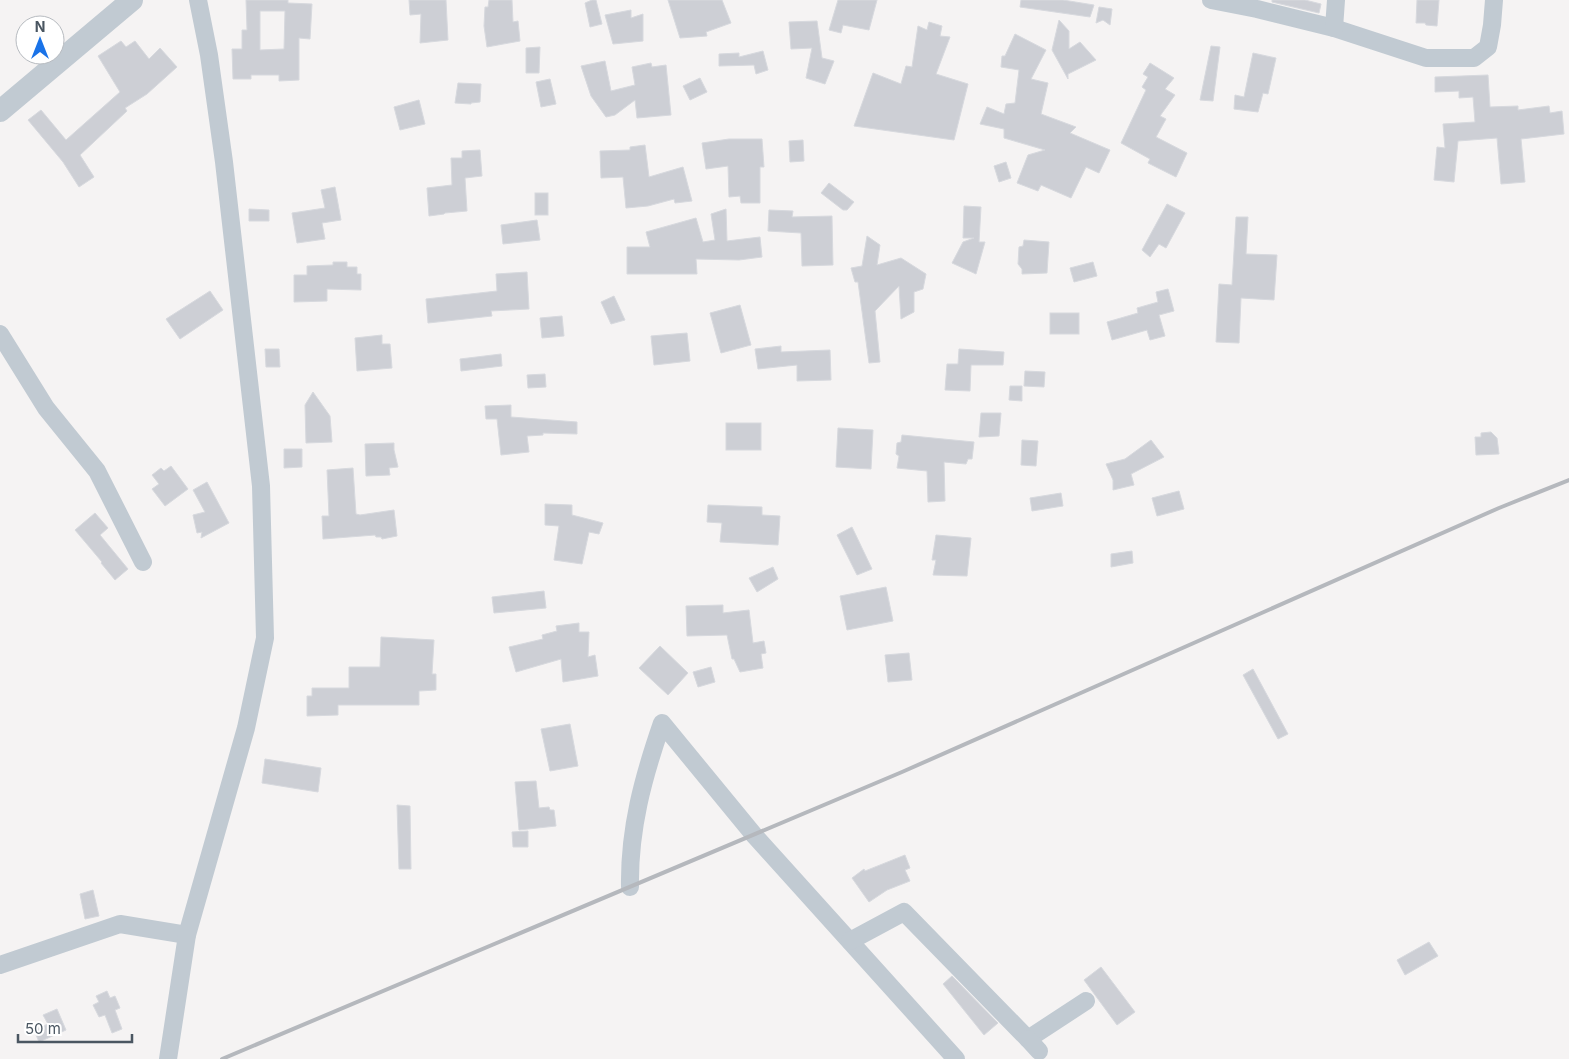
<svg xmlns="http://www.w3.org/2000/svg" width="1569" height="1059" font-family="Inter,sans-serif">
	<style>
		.building { fill: #cdcfd5; stroke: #d7d9de; fill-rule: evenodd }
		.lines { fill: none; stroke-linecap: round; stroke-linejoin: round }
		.minor { stroke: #c1cad2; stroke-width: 18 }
		.tertiary { stroke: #c1cad2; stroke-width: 22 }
		.rail { stroke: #b5b8bd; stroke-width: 4 }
	</style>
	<rect width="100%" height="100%" fill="#f5f3f3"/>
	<g class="building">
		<path d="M 246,0 L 288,0 L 288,3 L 312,4 L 310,39 L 299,38 L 299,80 L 279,81 L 279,75 L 251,75 L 251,79 L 233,79 L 232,49 L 242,49 L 242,30 L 247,30 ZM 260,11 L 285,11 L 284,49 L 260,50 Z"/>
		<polygon points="409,0 446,0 448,40 420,43 421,14 410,15"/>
		<polygon points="489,0 512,0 513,22 518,21 520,41 487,47 484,26 485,7 488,7"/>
		<polygon points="592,0 596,0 602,24 590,27 585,3"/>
		<polygon points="668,0 722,0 731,23 706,32 707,36 680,38"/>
		<polygon points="838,0 877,0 869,30 843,25 841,33 829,30"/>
		<polygon points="1021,0 1063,0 1094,5 1090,17 1020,7"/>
		<polygon points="1272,0 1305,0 1321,4 1319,13 1272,2"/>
		<polygon points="1417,0 1439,0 1437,26 1426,25 1425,23 1416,23"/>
		<polygon points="1099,7 1112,9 1110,25 1103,20 1096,23"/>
		<polygon points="631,10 631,18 643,14 643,41 613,44 605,15"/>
		<polygon points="1059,20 1069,31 1069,49 1080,42 1096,60 1068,74 1068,79 1052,50"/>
		<polygon points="817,21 822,58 834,61 825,84 806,78 812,48 791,49 789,22"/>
		<polygon points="929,22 942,26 940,36 950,37 936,74 968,84 954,140 854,126 873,73 901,84 906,66 912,67 918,26 927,30"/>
		<polygon points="1015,34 1046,50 1031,79 1048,83 1041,114 1076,127 1070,133 1110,150 1099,173 1086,167 1071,198 1041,185 1038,191 1017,183 1028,155 1045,150 1004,138 1004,129 980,124 987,107 1004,114 1006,104 1015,103 1019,70 1001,67 1002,56 1005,56"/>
		<polygon points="121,41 126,47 135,41 149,59 160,48 177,67 147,94 125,108 127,111 80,155 94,177 79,187 63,162 28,120 41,110 66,140 120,92 98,56"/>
		<polygon points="1211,46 1220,47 1213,101 1200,100"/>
		<polygon points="540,47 539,73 526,73 526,48"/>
		<polygon points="763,51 768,70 756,74 754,65 719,66 719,54 739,53 739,57"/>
		<polygon points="1253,53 1276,58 1268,94 1263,93 1258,112 1234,109 1235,95 1244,97"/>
		<polygon points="605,61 611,91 635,85 632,67 651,63 652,67 666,65 671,115 637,118 635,100 615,115 606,117 591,96 581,66"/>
		<polygon points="1150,63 1174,78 1165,89 1175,95 1160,116 1166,119 1156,137 1187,153 1176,177 1148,163 1150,159 1121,143 1146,90 1142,87 1148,77 1143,74"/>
		<polygon points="1488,75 1490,107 1518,106 1518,110 1549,106 1550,113 1562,111 1564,134 1521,139 1525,182 1501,184 1497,138 1458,141 1454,182 1434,180 1437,147 1445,148 1443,124 1475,122 1473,97 1459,98 1459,91 1435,92 1435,77"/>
		<polygon points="700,78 707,92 690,100 683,86"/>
		<polygon points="550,79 556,104 541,107 536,82"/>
		<polygon points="458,83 481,84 480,102 471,103 471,104 455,103"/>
		<polygon points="419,100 425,124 400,130 394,107"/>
		<polygon points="729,139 762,139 764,167 760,167 760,203 741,203 740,196 729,197 728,166 706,169 702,143"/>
		<polygon points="803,140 804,161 790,162 789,141"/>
		<polygon points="645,145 649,177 683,167 692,201 675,203 674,199 648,206 626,208 623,177 601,178 600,151 630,150 630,147"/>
		<polygon points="480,150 482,176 465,178 467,211 445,213 444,214 429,216 427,188 452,185 451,158 462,158 462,151"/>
		<polygon points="1006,162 1011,178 999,182 994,166"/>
		<polygon points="829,183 854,202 847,210 843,210 821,193"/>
		<polygon points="335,187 341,220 322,223 325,239 297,243 292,213 325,208 321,190"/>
		<rect x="535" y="193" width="13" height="22"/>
		<polygon points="1167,204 1185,213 1166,248 1159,244 1150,257 1142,250"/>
		<polygon points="964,206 981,207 979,242 985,242 976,274 952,263 963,242 974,238 963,238"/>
		<polygon points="249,209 269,210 269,221 249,221"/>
		<polygon points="726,209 727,241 760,237 762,257 739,260 696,259 697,274 627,274 627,247 650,247 646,232 696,218 703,242 715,240 711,214"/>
		<polygon points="769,210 793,211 792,217 832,216 833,265 802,266 801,233 768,231"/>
		<polygon points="1236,217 1248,217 1246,254 1277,255 1274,300 1241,298 1239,343 1216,342 1219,284 1232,285"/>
		<polygon points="537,220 540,240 503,244 501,225"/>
		<polygon points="867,236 880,245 877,265 901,258 926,274 923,289 914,292 914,312 901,319 899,286 875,311 880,362 869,363 858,282 855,282 851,268 862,266"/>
		<polygon points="1024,240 1049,242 1047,273 1022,274 1022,269 1018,264 1019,247 1023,246"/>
		<polygon points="333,262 347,262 347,267 357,267 357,274 361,274 361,290 327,289 327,301 294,302 294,275 307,275 307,266 333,265"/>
		<polygon points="1093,262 1097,276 1074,282 1070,268"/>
		<polygon points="527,272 529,309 491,311 492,316 428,323 426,299 497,291 496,274"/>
		<polygon points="1168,289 1174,311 1159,315 1165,336 1150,340 1147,330 1112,340 1107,322 1138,313 1137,308 1158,302 1156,292"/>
		<polygon points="210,291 223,310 180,339 166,319"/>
		<polygon points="614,296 625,320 611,324 601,302"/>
		<polygon points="740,305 751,345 721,353 710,313"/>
		<rect x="1050" y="313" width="29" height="21"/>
		<polygon points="562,316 564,336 542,338 540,318"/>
		<polygon points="687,333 690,361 654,365 651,336"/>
		<polygon points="382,335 382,344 390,344 392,368 357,371 355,338"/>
		<polygon points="781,346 781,352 830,350 831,380 797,381 797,365 758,369 755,349"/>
		<polygon points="265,349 279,349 280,367 266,367"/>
		<polygon points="959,349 1004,352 1003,365 971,365 970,391 945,390 947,364 958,364"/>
		<polygon points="501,354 502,366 461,371 460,359"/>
		<polygon points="1025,371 1045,372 1044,387 1024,386"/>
		<polygon points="545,374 546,387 528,388 527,375"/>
		<polygon points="1010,386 1022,386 1022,401 1009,400"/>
		<polygon points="313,392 330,416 332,442 306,443 305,405"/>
		<polygon points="511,405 511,417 577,422 577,434 543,433 543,435 527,436 529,452 501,455 497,419 486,419 485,406"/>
		<polygon points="981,413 1001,413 999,436 979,437"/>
		<rect x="726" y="423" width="35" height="27"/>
		<polygon points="838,428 873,430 871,469 836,467"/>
		<polygon points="1491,432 1497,438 1499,454 1476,455 1475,437 1481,437 1481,433"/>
		<polygon points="902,435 974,442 972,459 968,459 966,464 944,462 945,501 928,502 927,471 897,468 899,456 896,454 897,443 901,442"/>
		<polygon points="1022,440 1038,441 1036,466 1021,465"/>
		<polygon points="1151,440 1164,457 1131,474 1134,485 1113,490 1113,480 1106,464 1125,459"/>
		<polygon points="394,443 394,450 398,467 389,468 390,475 366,476 365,444"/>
		<polygon points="284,449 302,449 302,467 284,468"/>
		<polygon points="171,466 188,489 165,506 152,489 159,484 152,475 161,468 164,471"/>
		<polygon points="353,468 356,514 360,515 394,510 397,536 382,539 381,537 376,537 375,535 323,539 322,516 329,516 327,470"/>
		<polygon points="207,482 229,523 201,538 202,532 197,533 193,515 205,512 193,490"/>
		<polygon points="1179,491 1184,509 1157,516 1152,498"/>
		<polygon points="1061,493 1063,506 1032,511 1030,498"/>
		<polygon points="545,504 572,505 572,515 603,523 599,534 589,532 582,564 554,560 559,526 545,525"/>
		<polygon points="708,505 762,507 762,515 780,516 778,545 720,542 722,523 707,522"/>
		<polygon points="95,513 108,528 100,535 128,569 115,580 101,563 102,562 75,530"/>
		<polygon points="852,527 872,569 857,575 837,535"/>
		<polygon points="936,535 971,538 967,576 933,575 936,560 932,560"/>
		<polygon points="1132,551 1133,563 1111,567 1111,554"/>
		<polygon points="773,567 778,579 757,592 749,578"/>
		<polygon points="886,587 893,621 847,630 840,596"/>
		<polygon points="544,591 546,608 494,613 492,597"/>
		<polygon points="723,605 723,613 749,610 753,643 764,641 766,653 761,654 763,668 740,672 734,659 732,659 727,635 687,636 686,606"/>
		<polygon points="579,623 579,632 589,632 588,657 595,655 598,676 563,682 561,659 516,672 509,647 543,639 542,635 557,631 556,626"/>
		<polygon points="381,637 434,640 432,674 436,674 436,690 419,691 419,705 338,705 338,715 307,716 307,696 312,696 312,688 349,688 349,667 380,667"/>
		<polygon points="660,646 688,673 668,695 639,668"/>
		<polygon points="909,653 912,680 888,682 885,655"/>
		<polygon points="711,667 715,682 698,687 693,672"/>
		<polygon points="1253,669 1288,734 1278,739 1243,675"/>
		<polygon points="570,724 578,766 550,771 541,729"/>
		<polygon points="265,759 321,768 318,792 262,783"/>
		<polygon points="536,781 539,808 549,807 550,810 554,810 556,826 519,830 515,782"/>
		<polygon points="397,805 410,806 411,869 399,869"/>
		<polygon points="528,831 528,847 513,847 512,832"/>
		<polygon points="905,855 910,868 905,870 910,881 887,890 869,902 852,878 864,869 865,871"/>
		<polygon points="93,890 99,916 85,919 80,894"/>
		<polygon points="1429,942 1438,956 1405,975 1397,960"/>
		<polygon points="1101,967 1135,1012 1117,1025 1084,980"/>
		<polygon points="952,976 998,1023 984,1035 943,984"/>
		<polygon points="107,991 110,998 115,996 120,1008 115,1010 122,1029 112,1033 105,1015 99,1017 93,1005 99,1002 96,996"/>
		<polygon points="57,1009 66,1030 39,1042 34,1030 48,1024 43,1015"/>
	</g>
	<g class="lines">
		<g class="minor">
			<polyline points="1211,0 1257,9 1334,28 1426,58 1474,58 1488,47 1492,25 1494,0"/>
			<polyline points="1334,28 1336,0"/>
			<polyline points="0,334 46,408 97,471 143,562"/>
			<path d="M 630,887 C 629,829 643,778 662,723 L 754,835 L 956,1059"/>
			<polyline points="850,941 904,912 1028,1039 1086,1001"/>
			<polyline points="0,965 120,924 187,935"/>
			<polyline points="1028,1039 1039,1051"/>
			<polyline points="168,1059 187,935 246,728 265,638 261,486 224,162 209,55 198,0"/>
		</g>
		<polyline class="tertiary" points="0,111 132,0"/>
		<polyline class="rail" points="222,1059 902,772 1499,508 1569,480"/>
	</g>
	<g transform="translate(40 40)"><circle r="24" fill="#ffffff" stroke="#b7bbc0"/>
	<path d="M0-4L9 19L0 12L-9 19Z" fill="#1a73e8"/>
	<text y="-8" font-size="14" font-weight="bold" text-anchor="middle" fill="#4a5661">N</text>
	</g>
	<path d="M18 1034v8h114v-8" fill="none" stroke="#4a5661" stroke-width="2.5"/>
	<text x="25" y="1034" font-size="15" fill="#4a5661" stroke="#ffffff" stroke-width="4" paint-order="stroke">50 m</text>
</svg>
